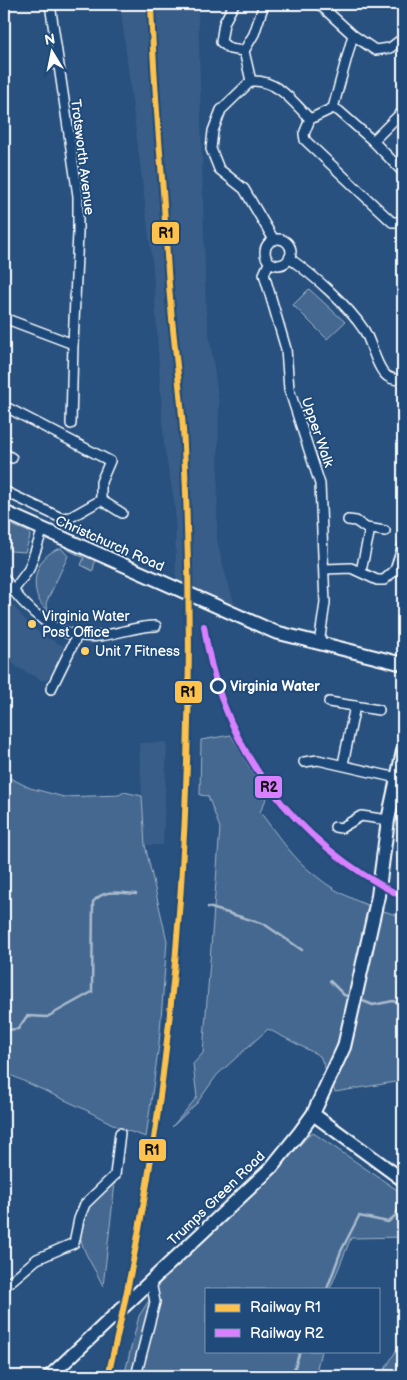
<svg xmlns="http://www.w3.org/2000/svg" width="407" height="1380" font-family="'Balsamiq Sans',sans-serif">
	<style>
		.built { fill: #375d88 }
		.green { fill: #446890; stroke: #a2b4c8 }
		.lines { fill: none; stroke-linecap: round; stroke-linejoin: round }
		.stream { stroke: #aabbcd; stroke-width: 2.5 }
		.street-casing { stroke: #fff; stroke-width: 12 }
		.secondary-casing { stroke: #fff; stroke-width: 16 }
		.street { stroke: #1f4a7a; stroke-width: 9 }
		.secondary { stroke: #1f4a7a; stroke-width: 12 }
		.rail-1-casing { stroke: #1f4a7a; stroke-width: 10 }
		.rail-2-casing { stroke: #1f4a7a; stroke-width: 10 }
		.rail-1 { stroke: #fcc24d; stroke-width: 6 }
		.rail-2 { stroke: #d880ff; stroke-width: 6 }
		.poi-dot { fill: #ffd166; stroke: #1f4a7a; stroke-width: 2 }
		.stop-dot { fill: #1f4a7a; stroke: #fff; stroke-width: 2.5 }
		.labels { text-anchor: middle; stroke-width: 4; stroke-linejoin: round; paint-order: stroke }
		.street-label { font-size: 14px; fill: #fff; stroke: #1f4a7a }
		.poi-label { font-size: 14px; fill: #fff; stroke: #1f4a7a; text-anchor: start }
		.stop-label { font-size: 14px; font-weight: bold; fill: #fff; stroke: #1f4a7a; text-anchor: start }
		.line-badge { stroke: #1f4a7a; stroke-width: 2 }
		.pale-badge-label { font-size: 14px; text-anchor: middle; font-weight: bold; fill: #111 }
	</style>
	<rect width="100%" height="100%" fill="#28517f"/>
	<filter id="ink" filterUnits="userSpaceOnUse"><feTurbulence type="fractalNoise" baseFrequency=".02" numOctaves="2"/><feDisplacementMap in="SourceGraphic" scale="10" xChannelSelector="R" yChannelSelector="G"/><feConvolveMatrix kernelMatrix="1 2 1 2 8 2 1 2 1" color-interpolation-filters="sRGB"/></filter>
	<g filter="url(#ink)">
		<g class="built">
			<polygon points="120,4 198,4 206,312 219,403 217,538 221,559 236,609 176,583 175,506 164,446 153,269"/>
			<polygon points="4,595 26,621 40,634 67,648 47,680 41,680 17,667 4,656"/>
			<polygon points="167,742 163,845 145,845 139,743"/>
		</g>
		<g class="green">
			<polygon points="309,289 345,322 327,339 293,305"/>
			<polygon points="4,522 29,532 30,537 25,552 10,551 4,537"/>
			<polygon points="68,547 95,560 93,571 81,565 84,558 65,548"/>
			<path d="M 61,548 L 68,556 L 46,603 L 49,612 C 26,595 33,555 61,548 Z"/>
			<path d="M 231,735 L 251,770 L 268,795 L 260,812 C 276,833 294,860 316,876 C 341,897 372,908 403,917 L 403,1074 L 395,1082 L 335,1092 L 320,1056 L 268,1029 L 217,1075 L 197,1103 L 172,1127 L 197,1097 L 193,1064 L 203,1053 L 220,828 L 208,796 L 200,795 L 201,740 Z"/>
			<polygon points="4,775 30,788 64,797 119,795 124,792 142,796 145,845 167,941 159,1044 146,1137 122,1129 82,1108 4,1072"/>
			<polygon points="312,1132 403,1194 403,1237 351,1238 330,1289 206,1289 206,1351 321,1351 315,1376 124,1376 139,1316 160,1283 193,1248 253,1195"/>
			<path d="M 115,1183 L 103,1286 C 91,1259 65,1234 91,1203 C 98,1195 108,1191 115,1183 Z"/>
			<polygon points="403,1339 403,1376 381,1376"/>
		</g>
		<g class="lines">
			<g class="stream">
				<polyline points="208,907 264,924 302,950"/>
				<polyline points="330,981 344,995 350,997"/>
				<polyline points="358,999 373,1005 393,1001 403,1005"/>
				<path d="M 4,1030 L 18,1029 L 27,1016 L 47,1017 L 92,992 L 93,902 C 105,888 120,893 136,894"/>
				<polyline points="327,1289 341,1251 359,1216 388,1222 396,1215 403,1196"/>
				<polyline points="292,1376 300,1351"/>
			</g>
			<g class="street-casing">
				<g id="street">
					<polyline points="234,4 224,23 221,42 230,49 244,51 251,81"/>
					<polyline points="319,4 353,35 375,50 390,48 403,38"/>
					<polyline points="244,51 254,34 264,4"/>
					<polyline points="333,108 353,35"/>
					<polyline points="373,141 403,111"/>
					<polyline points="403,172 373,141 339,111 333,108 310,119 304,134 305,140 392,222 400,222 403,218"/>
					<circle cx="278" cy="252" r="13"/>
					<path d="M 274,240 L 244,189 L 219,169 L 211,149 L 213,131 L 221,110 L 251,81 C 277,79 293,102 310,119"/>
					<path d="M 289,258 C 314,276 347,304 364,330 C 372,343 374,360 383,372 C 388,379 395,380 403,380"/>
					<polyline points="269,263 264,274 286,349 289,389 320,484 325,603 319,644"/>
					<polyline points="4,318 73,344 78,233 78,196 50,4"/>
					<polyline points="4,406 110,461 101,482 101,500 71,517 61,518 4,491"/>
					<polyline points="71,424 73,344"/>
					<polyline points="4,453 12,458"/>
					<polyline points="101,500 122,513"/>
					<polyline points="348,520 356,521 366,528 385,531"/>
					<polyline points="325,569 351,568 377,580 384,580 395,570 403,545"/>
					<polyline points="361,571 370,529"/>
					<path d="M 4,578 C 25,609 58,641 99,636 C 118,634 136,626 156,626"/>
					<polyline points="13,591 29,569 43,529"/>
					<polyline points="51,689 77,636"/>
					<polyline points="329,702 379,710"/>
					<polyline points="304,762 318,760 397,778"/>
					<polyline points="343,764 355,706"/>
					<polyline points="335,827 341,828 361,816 388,820"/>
					<polyline points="4,1287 37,1259 74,1243 79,1219 85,1204 115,1175 120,1133"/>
					<polyline points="136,1376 155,1302 151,1282"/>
				</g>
			</g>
			<g class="secondary-casing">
				<g id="secondary">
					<polyline points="4,512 275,632 403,664"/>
					<polyline points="313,1114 403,1180"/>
					<polyline points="50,1376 271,1168 300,1132 313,1114 344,1047 378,896 388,820 403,751"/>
				</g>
			</g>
			<use href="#street" class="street"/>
			<use href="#secondary" class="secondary"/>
			<g class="rail-1-casing">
				<path id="rail-1" d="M 108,1376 C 181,1074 199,757 184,446 C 182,400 175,354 171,308 C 167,269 166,230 163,191 C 158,128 153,66 151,4"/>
			</g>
			<g class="rail-2-casing">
				<path id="rail-2" d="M 204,626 C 221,749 294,842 403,897"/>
			</g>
			<use href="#rail-1" class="rail-1"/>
			<use href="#rail-2" class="rail-2"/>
		</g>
	</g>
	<g class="poi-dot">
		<circle cx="32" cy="624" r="5"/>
		<circle cx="85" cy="651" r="5"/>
	</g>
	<circle class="stop-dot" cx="218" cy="686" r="7"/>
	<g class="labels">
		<g class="street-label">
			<text transform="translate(83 157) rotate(83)" y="5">Trotsworth Avenue</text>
			<text transform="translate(318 432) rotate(71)" y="5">Upper Walk</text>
			<text transform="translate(110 543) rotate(24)" y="5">Christchurch Road</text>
			<text transform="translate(216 1198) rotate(-44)" y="5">Trumps Green Road</text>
		</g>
		<g class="poi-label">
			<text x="42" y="621">Virginia Water<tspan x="42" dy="16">Post Office</tspan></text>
			<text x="95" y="656">Unit 7 Fitness</text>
		</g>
		<g class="stop-label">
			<text x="230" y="691">Virginia Water</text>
		</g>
	</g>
	<g class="line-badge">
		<rect x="151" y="221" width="29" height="24" rx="5" fill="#fcc24d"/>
		<rect x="174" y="680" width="29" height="24" rx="5" fill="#fcc24d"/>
		<rect x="254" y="775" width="29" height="24" rx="5" fill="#d880ff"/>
		<rect x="138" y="1138" width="29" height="24" rx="5" fill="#fcc24d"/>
	</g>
	<g class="pale-badge-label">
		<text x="166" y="238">R1</text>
		<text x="188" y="697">R1</text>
		<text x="269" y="792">R2</text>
		<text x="152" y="1155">R1</text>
	</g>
	<rect width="407" height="1380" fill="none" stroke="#1f4a7a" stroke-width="20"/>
	<rect x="10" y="10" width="387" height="1360" fill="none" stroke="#fff" stroke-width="2" filter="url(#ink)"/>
	<rect x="205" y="1288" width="175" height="65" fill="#1f4a7a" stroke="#7992af"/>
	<rect x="215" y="1304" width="25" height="8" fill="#fcc24d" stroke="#7992af"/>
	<text x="250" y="1312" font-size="15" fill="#ffffff">Railway R1</text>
	<rect x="215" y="1329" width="25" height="8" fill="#d880ff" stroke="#7992af"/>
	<text x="250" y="1338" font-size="15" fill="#ffffff">Railway R2</text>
	<g transform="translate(52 52) rotate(350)" stroke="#1f4a7a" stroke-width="4" paint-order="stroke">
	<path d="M0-4L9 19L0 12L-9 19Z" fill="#ffffff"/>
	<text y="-8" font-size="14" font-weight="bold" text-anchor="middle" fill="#ffffff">N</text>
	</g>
</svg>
